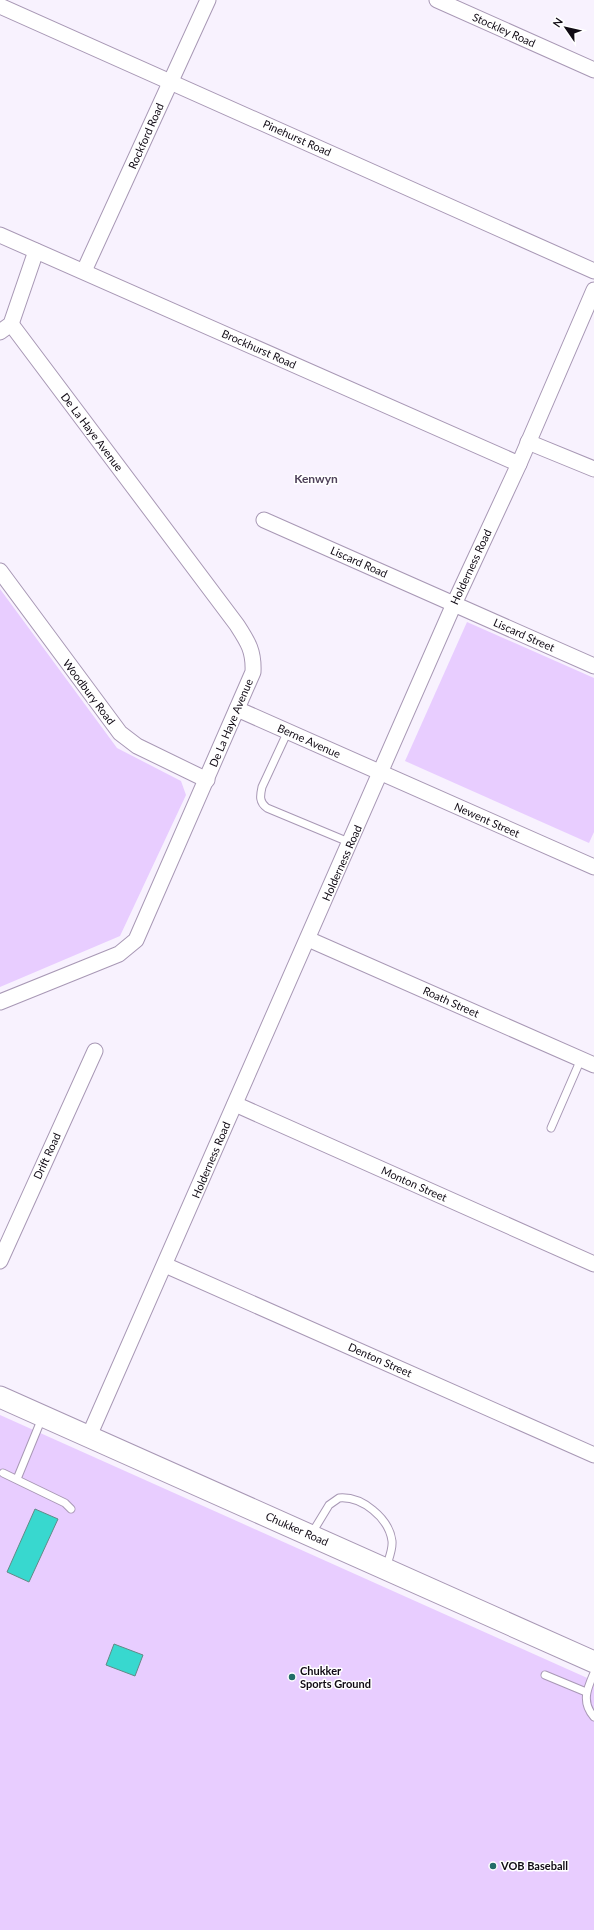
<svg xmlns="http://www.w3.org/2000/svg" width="594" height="1930" font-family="Lato,sans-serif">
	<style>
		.green { fill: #e8cdff }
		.building { fill: #38d8cf; stroke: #628a86 }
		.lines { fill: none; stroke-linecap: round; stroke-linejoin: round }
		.lane-casing { stroke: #a898b5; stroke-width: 9 }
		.street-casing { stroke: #a898b5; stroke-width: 17 }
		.secondary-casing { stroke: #a898b5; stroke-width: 23 }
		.lane { stroke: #fff; stroke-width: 7 }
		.street { stroke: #fff; stroke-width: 15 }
		.secondary { stroke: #fff; stroke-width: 21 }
		.poi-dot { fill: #226d68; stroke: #fff; stroke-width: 1.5 }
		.labels { text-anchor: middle; stroke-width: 3; stroke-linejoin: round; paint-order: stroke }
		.street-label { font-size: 11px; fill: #100a14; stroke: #fff }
		.poi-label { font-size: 11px; font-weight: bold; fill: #100a14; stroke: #fff; text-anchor: start }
		.neighbourhood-label { font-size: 12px; font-weight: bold; fill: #4f415a; stroke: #fff }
	</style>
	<rect width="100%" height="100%" fill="#f8f2fe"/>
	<g class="green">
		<polygon points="0,589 117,748 181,781 186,795 120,936 0,987"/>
		<polygon points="467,622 594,678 594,832 589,843 405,761"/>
		<polygon points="0,1415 594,1681 594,1930 0,1930"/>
	</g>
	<g class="building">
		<polygon points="35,1509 58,1519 29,1582 7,1572"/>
		<polygon points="114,1644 143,1655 135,1676 106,1665"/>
	</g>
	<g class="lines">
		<g class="lane-casing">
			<g id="lane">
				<path d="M 288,731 L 262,787 C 260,796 259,802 267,808 L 351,843"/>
				<polyline points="551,1128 581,1059"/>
				<polyline points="3,1473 65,1503 71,1509"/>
				<polyline points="17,1479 42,1418"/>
				<path d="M 312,1533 L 329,1505 L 339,1498 C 362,1496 389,1518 392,1541 C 393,1550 388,1560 386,1568"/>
				<path d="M 594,1673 C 587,1689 581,1702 594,1717"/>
				<polyline points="545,1675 586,1692"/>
			</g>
		</g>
		<g class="street-casing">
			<g id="street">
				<polyline points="437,0 594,70"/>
				<polyline points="0,6 594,271"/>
				<polyline points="0,235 519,464"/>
				<polyline points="84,271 208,0"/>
				<polyline points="0,332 11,324 36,251"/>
				<polyline points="528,442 594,469"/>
				<polyline points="264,520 594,666"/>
				<polyline points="0,571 120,733 137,746 207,780"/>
				<polyline points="237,709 594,867"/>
				<polyline points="308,939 594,1065"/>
				<path d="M 0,1002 L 119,954 L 136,940 L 253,672 C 254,651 248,642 237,625 L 11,324"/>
				<polyline points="235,1104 594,1264"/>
				<polyline points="0,1261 95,1051"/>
				<polyline points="165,1265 594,1455"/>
				<polyline points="89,1436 454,604 519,464 594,290"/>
			</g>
		</g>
		<g class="secondary-casing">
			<polyline id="secondary" points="0,1397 594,1662"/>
		</g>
		<use href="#lane" class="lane"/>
		<use href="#street" class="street"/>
		<use href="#secondary" class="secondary"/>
	</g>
	<g class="poi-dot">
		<circle cx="292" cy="1677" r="4"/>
		<circle cx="493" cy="1866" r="4"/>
	</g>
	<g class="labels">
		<g class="street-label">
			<text transform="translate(504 30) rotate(24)" y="4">Stockley Road</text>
			<text transform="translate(146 136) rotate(-66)" y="4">Rockford Road</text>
			<text transform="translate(297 138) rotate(24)" y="4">Pinehurst Road</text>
			<text transform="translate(259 349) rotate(24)" y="4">Brockhurst Road</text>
			<text transform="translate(92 432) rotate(53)" y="4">De La Haye Avenue</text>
			<text transform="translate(359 562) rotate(24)" y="4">Liscard Road</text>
			<text transform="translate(471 567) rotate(-65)" y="4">Holderness Road</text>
			<text transform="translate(524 635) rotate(24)" y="4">Liscard Street</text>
			<text transform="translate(89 692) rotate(53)" y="4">Woodbury Road</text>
			<text transform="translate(231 723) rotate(-67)" y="4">De La Haye Avenue</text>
			<text transform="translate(309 741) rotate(24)" y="4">Berne Avenue</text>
			<text transform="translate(487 820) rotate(24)" y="4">Newent Street</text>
			<text transform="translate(342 863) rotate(-66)" y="4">Holderness Road</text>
			<text transform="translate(451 1002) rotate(24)" y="4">Roath Street</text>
			<text transform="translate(47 1156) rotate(-65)" y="4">Drift Road</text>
			<text transform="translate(211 1160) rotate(-67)" y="4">Holderness Road</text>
			<text transform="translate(414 1184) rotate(24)" y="4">Monton Street</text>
			<text transform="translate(380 1360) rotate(24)" y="4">Denton Street</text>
			<text transform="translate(297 1529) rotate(24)" y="4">Chukker Road</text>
		</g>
		<g class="poi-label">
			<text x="300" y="1675">Chukker<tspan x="300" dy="13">Sports Ground</tspan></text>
			<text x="501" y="1870">VOB Baseball</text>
		</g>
		<g class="neighbourhood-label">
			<text x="316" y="483">Kenwyn</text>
		</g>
	</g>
	<g transform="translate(566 28) rotate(304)" stroke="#ffffff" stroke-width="3" paint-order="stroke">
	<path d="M0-3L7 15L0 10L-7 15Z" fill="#100a14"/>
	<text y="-6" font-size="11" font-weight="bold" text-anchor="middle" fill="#100a14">N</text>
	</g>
</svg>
